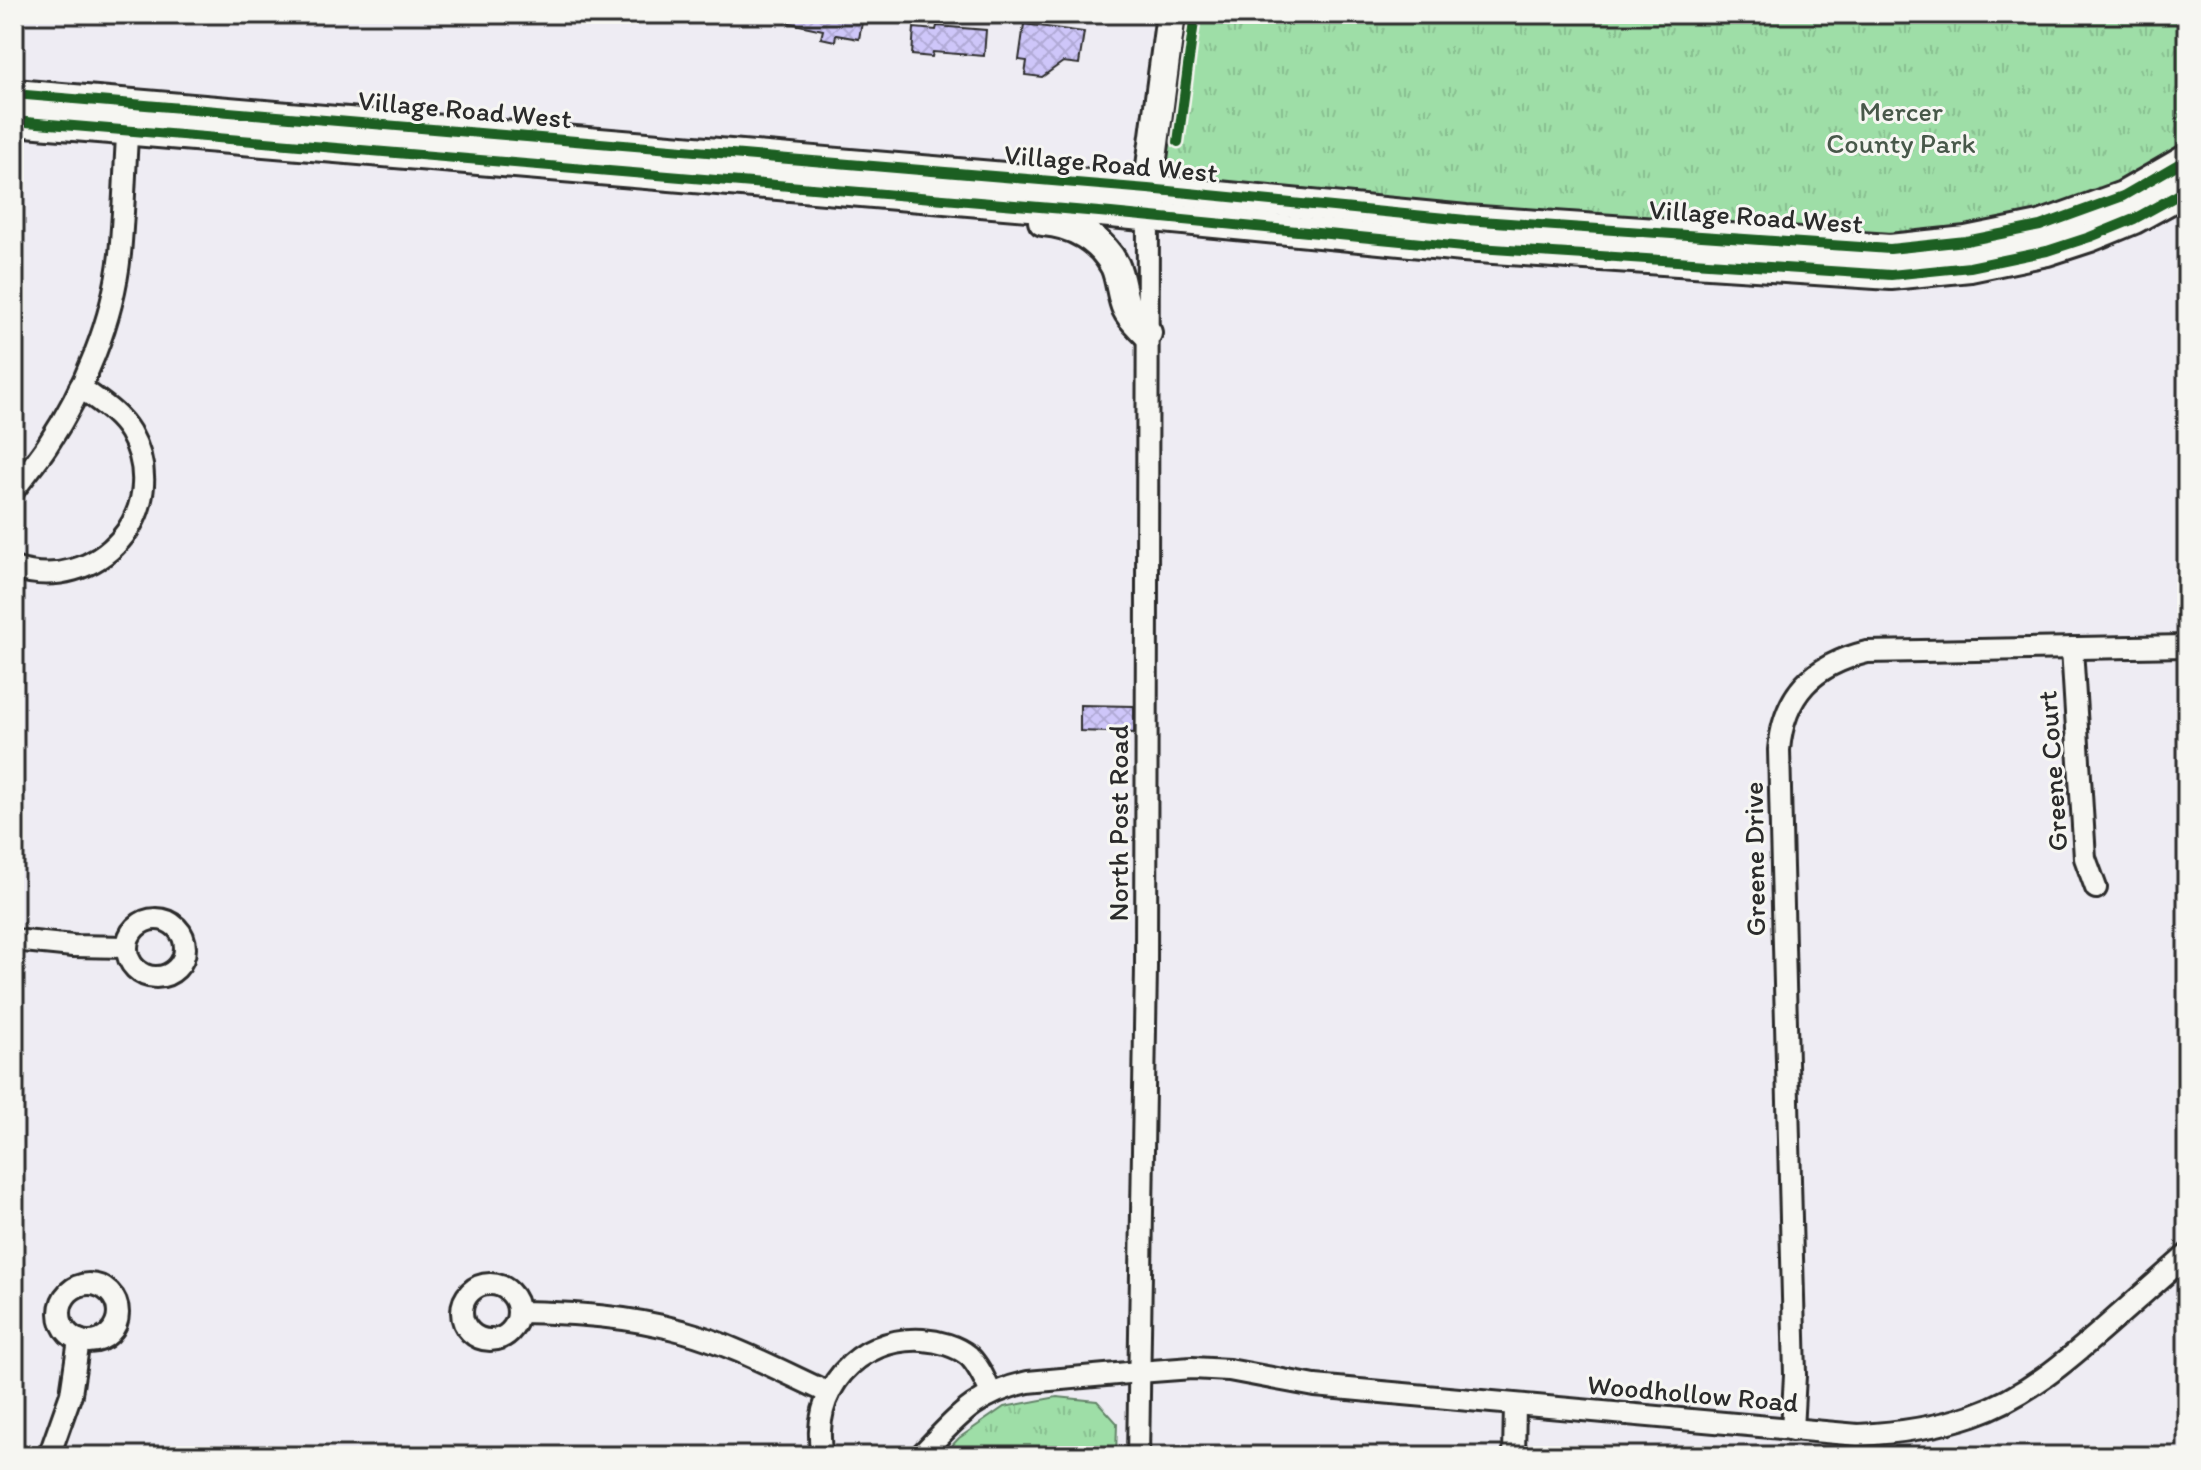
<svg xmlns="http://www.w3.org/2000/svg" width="2201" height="1470" font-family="Itim,sans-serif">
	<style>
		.park { fill: url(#park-tufts); stroke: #648469; stroke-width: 2 }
		.building { fill: url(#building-cross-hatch); stroke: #2b2b2b; stroke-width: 2 }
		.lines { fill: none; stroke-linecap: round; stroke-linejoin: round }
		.street-casing { stroke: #2b2b2b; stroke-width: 26 }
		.secondary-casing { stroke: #2b2b2b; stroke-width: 34 }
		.street { stroke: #f6f6f2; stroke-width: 20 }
		.secondary { stroke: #f6f6f2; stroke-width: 28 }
		.cycleway-casing { stroke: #f6f6f2; stroke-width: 15 }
		.cycleway { stroke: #1b5e20; stroke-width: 10 }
		.labels { text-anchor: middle; stroke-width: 6; stroke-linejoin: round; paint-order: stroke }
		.street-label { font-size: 28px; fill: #2b2b2b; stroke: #f6f6f2 }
		.park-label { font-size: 28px; fill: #48584a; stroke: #f6f6f2 }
	</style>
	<defs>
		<pattern id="park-tufts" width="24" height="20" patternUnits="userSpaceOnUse" patternTransform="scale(2)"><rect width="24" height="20" fill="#9edea7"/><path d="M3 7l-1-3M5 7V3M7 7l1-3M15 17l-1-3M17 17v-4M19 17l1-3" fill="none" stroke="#88bf90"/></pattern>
		<pattern id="building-cross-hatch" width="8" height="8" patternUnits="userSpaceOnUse" patternTransform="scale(2)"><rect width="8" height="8" fill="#cec6f9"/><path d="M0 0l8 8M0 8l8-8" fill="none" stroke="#b1aad6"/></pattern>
	</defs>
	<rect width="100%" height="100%" fill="#eeecf3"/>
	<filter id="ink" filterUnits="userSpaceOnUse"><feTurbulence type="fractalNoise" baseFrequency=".0125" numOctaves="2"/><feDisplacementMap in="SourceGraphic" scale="16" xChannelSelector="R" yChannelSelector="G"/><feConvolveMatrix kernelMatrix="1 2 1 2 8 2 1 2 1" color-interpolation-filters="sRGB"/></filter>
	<g filter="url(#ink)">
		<g class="park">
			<polygon points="1185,14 2187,14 2187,142 2133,177 2062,212 1899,242 1177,185 1165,155"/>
			<polygon points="1057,1397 1097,1401 1117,1423 1116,1456 942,1456 959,1438 1004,1407"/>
		</g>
		<g class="building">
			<polygon points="781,14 850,14 863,17 859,39 836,35 835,41 821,38 823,30 780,21"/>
			<polygon points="1024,24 1084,32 1079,64 1063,62 1042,77 1025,75 1027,61 1019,60"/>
			<polygon points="937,26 986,30 984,56 933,52 932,57 912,55 914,28 936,30"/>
			<polygon points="1080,705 1134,706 1134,733 1080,731"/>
		</g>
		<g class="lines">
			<g class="street-casing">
				<g id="street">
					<path d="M 14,490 C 25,475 37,461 47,446 C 84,390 113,321 120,254 C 124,210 125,165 128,120"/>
					<path d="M 14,568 C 97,596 175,511 130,432 C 118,412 98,401 80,387"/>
					<polyline points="2072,648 2085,858 2096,888"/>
					<circle cx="156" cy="948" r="29"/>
					<polyline points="14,940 73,946 127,947"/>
					<circle cx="490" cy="1312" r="28"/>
					<circle cx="89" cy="1313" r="29"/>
					<path d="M 518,1312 C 574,1313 628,1316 682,1331 C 733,1345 781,1371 829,1393"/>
					<path d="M 1792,1430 L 1795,1375 L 1779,750 C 1784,694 1813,665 1867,652 L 2187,646"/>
					<polyline points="49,1456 71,1394 79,1340"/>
					<path d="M 822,1456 C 809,1392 857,1336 923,1340 C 938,1341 957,1346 969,1356 C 979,1366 985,1380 991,1393"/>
					<path d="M 920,1456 C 957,1418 974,1394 1028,1382 L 1139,1372 L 1192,1368 L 1229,1370 L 1315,1386 L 1858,1435 C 1898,1433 1935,1428 1973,1415 C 2026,1397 2067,1361 2109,1324 C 2135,1301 2161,1278 2187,1255"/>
					<polyline points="1138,1456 1146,967 1148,205"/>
					<polyline points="1514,1456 1515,1405"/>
				</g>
			</g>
			<g class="secondary-casing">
				<g id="secondary">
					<polyline points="14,94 1148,189 1466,220 1890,249 1966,241 2040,226 2123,196 2187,159"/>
					<polyline points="14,121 1111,213 1463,247 1891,275 1970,267 2047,251 2090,237 2134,219 2187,190"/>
					<polyline points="1148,189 1171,14"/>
					<path d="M 1043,221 C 1073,223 1101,239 1115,266 C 1121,279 1121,296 1127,309 C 1131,318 1141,326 1147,333"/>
				</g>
			</g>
			<use href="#street" class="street"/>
			<use href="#secondary" class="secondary"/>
			<g class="cycleway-casing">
				<g id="cycleway">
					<polyline points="14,94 1148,189 1466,220 1890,249 1966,241 2040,226 2123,196 2187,159"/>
					<polyline points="14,121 1111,213 1463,247 1891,275 1970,267 2047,251 2090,237 2134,219 2187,190"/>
					<polyline points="1178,142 1195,14"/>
				</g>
			</g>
			<use href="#cycleway" class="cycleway"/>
		</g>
	</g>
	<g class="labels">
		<g class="street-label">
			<text transform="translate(465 109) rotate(5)" y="10">Village Road West</text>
			<text transform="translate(1111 163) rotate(5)" y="10">Village Road West</text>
			<text transform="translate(1756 216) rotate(4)" y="10">Village Road West</text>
			<text transform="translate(2052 771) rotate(-94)" y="10">Greene Court</text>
			<text transform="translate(1118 823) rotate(-90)" y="10">North Post Road</text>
			<text transform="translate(1754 859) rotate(-91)" y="10">Greene Drive</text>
			<text transform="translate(1693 1393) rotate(5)" y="10">Woodhollow Road</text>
		</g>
		<g class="park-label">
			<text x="1901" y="121">Mercer<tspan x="1901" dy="32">County Park</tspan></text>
		</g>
	</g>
	<rect width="2201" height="1470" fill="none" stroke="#f6f6f2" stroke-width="48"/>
	<rect x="24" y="24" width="2153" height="1422" fill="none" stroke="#2b2b2b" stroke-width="3" filter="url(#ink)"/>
</svg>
